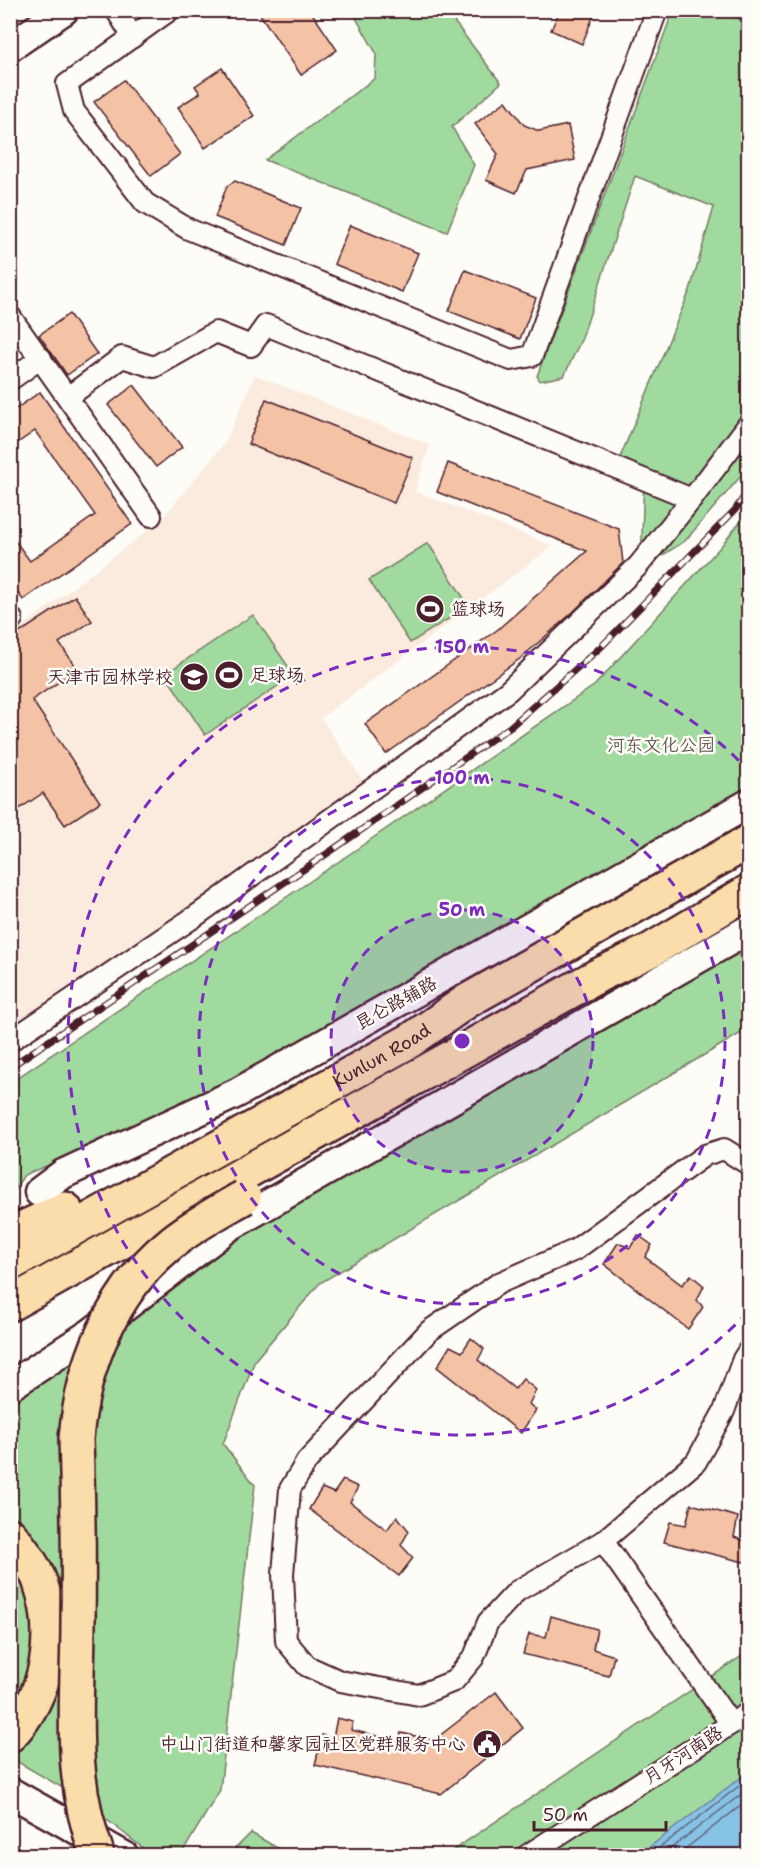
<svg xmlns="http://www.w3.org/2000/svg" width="759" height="1866" font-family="'Shantell Sans','LXGW WenKai TC',sans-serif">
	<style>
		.built { fill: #faebde }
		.green { fill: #a1da9f; stroke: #767c65; stroke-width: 1.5 }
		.water { fill: #86c3e6; stroke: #6e819b; stroke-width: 1.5 }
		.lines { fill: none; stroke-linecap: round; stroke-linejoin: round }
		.shore { stroke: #626176; stroke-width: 1.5 }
		.building { fill: #f4c2a5; stroke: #4a1f2b; stroke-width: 1.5 }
		.street-casing { stroke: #4a1f2b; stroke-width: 24 }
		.secondary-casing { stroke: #4a1f2b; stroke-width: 33 }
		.highway-casing { stroke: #4a1f2b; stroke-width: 38 }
		.street { stroke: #fdfcf7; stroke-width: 20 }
		.secondary { stroke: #fdfcf7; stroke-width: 28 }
		.highway { stroke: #fbddab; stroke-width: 33 }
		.rail-casing { stroke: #4a1f2b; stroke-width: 7 }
		.rail { stroke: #fdfcf7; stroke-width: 4.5; stroke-dasharray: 14; stroke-linecap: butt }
		.highway-bridge-casing { stroke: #4a1f2b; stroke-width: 38; stroke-linecap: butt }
		.highway-bridge { stroke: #fbddab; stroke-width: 33 }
		.ring { fill: none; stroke: #7b2cbf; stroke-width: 3; stroke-dasharray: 10 8 }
		.labels { text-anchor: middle; stroke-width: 5; stroke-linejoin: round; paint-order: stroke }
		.poi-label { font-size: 18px; fill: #4a1f2b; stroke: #fdfcf7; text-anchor: start }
		.park-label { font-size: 18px; fill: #64574e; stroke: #fdfcf7 }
		.street-label { font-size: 18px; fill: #4a1f2b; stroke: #fdfcf7 }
		.centre { fill: #7b2cbf; stroke: #fdfcf7; stroke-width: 3 }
		.ring-label { font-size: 18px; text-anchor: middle; font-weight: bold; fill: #7b2cbf; stroke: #fdfcf7; stroke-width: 5; stroke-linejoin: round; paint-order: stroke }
	</style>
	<rect width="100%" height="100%" fill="#fdfcf7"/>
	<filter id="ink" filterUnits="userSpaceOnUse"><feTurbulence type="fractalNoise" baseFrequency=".0167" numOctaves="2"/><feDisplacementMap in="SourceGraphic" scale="12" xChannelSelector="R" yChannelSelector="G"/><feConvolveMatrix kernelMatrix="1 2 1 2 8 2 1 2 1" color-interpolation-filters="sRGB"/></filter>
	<g filter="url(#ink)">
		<polygon class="built" points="255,375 430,445 415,491 553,546 321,718 377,801 11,1048 11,635 161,520 225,443"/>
		<g class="green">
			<polygon points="352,11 446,11 501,83 452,127 474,165 447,232 265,160 375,78 376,53"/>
			<polygon points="673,11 715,11 748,22 748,468 685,541 641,569 644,473 619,460 690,290 714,207 635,176 582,338 564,376 540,381 537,376"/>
			<polygon points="748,512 748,797 175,1113 24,1175 11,1195 11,1082 309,882 595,685 722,545"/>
			<polygon points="428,543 469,606 410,643 369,580"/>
			<polygon points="253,615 294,675 205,735 165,674"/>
			<polygon points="748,948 748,1029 320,1283 255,1360 223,1444 255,1485 220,1790 181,1855 152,1855 75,1795 11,1758 11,1398 214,1250 301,1197"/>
			<polygon points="748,1652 748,1855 446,1855"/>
			<polygon points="251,1833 290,1855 229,1855"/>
		</g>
		<polygon class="water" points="748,1772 748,1855 639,1855"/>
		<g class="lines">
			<g class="shore">
				<polyline points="649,1856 748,1779"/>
				<polyline points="661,1856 748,1789"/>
				<polyline points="676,1856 748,1800"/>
			</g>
		</g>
		<g class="building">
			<polygon points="257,10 310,10 337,50 301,75"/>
			<polygon points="560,10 596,10 582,44 551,30"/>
			<polygon points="222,68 254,116 205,148 178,107 200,93 195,86"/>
			<polygon points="124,80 180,154 151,176 94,102"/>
			<polygon points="506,101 524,125 539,131 568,125 575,160 527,170 516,193 486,180 498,154 475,124"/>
			<polygon points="235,181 301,208 286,245 215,217 227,186"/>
			<polygon points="350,225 418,253 402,292 334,264"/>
			<polygon points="465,270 536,298 520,339 449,311"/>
			<polygon points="69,314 97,354 67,375 39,335"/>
			<polygon points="134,385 182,447 156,467 108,405"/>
			<polygon points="40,392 132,524 23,600 10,582 10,534 30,561 95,515 35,431 10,448 10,413"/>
			<polygon points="266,399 413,458 394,503 248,444"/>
			<polygon points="448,463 619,529 623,563 572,613 521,658 386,754 365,724 497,630 587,551 437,492"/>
			<polygon points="75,596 92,621 59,643 78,669 32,700 100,802 65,825 43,793 10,815 10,639"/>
			<polygon points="638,1235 652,1245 645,1257 682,1285 691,1275 704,1286 697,1300 703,1307 688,1329 604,1264 618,1243 630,1248"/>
			<polygon points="471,1338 484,1349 478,1360 515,1389 523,1379 536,1390 529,1404 536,1410 521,1433 437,1367 450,1346 462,1352"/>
			<polygon points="343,1480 358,1487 350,1502 387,1530 397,1516 409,1531 401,1545 413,1558 399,1576 309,1509 322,1488 334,1493"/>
			<polygon points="691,1504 738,1517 734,1537 748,1542 748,1563 664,1542 670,1522 686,1525"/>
			<polygon points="551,1616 597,1629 593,1649 614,1656 609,1676 523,1654 529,1634 546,1637"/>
			<polygon points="496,1692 523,1728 441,1794 315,1765 322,1735 333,1738 337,1718 353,1722 351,1730 399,1741 401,1733 434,1740"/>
		</g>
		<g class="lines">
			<g class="street-casing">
				<g id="street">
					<polyline points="116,10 133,37"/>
					<polyline points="170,10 67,84 74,111 145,203 188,229 511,360 532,356 657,10"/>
					<polyline points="10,316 151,516"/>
					<polyline points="10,380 41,358"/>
					<polyline points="692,499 748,425"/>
					<polyline points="10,618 12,619"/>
					<polyline points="10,1041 200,913 508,691 638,566 692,499 266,325 251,346 216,332 154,367 122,357 68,397"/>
					<polyline points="748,1164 724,1149 705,1155 575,1250 499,1283 429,1331 307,1461 290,1489 283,1574 286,1641 307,1666 340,1681 419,1695 454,1681 474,1657 488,1622 517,1591 603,1541 696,1462 724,1411 743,1359 748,1351"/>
					<polyline points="603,1541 731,1724"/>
					<polyline points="526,1856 748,1713"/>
				</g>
			</g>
			<g class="secondary-casing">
				<g id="secondary">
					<polyline points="10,47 64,10"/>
					<polyline points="39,1192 63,1174 237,1093 748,804"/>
					<polyline points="10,1386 91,1333 230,1226 748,930"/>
					<polyline points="10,1792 124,1856"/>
				</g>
			</g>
			<g class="highway-casing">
				<g id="highway">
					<polyline points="10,1234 65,1209"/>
					<path id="s1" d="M 10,1264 L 411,1040 L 467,1001 L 748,842"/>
					<polyline points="10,1304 599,975 651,950 748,892"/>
					<path d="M 10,1535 C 22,1549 34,1565 40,1582 C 58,1634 49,1694 10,1735"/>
				</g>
			</g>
			<use href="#street" class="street"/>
			<use href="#secondary" class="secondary"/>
			<use href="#highway" class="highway"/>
			<g class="rail-casing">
				<polyline id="rail" points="10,1067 331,851 511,726 602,646 735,510 748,491"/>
			</g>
			<use href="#rail" class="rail"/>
			<g class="highway-bridge-casing">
				<path id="highway-bridge" d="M 98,1856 C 67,1776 78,1703 78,1621 C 79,1561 78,1500 76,1439 C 82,1367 112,1291 170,1244 C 190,1227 220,1211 244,1197"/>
			</g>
			<use href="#highway-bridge" class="highway-bridge"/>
		</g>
	</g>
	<circle cx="462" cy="1041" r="131" fill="#7b2cbf" fill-opacity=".12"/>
	<g class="ring">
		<circle cx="462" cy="1041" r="131"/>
		<circle cx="462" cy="1041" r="263"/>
		<path d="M748 1312A394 394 0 1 1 748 770"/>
	</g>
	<defs>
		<g id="stadium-disc" transform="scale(1.5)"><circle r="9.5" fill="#4a1f2b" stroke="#fdfcf7"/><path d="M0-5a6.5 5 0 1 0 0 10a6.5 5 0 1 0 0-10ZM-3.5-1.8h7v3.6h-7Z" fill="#fff"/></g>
		<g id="school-disc" transform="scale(1.5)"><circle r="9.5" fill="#4a1f2b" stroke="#fdfcf7"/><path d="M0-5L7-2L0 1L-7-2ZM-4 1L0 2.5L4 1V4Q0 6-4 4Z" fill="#fff"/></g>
		<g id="civic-disc" transform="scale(1.5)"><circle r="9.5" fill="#4a1f2b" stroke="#fdfcf7"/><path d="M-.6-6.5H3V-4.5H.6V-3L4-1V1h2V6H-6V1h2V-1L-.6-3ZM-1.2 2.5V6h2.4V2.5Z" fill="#fff"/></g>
	</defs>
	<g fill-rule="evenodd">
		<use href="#stadium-disc" x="430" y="609"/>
		<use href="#stadium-disc" x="229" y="675"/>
		<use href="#school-disc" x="194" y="677"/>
		<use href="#civic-disc" x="487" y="1744"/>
	</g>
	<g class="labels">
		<g class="poi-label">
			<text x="451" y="615">篮球场</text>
			<text x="250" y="681">足球场</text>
			<text x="173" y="683" text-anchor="end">天津市园林学校</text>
			<text x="466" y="1750" text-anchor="end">中山门街道和馨家园社区党群服务中心</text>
		</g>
		<g class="park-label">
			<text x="661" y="751">河东文化公园</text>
		</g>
		<g class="street-label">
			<text transform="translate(396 1003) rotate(-29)" y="6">昆仑路辅路</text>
			<text dy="6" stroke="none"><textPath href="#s1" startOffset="426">Kunlun Road</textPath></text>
			<text transform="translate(683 1755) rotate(-33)" y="6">月牙河南路</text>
		</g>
	</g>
	<circle cx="462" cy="1041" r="9" class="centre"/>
	<g class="ring-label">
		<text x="462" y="653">150 m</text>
		<text x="462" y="784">100 m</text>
		<text x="462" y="916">50 m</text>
	</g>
	<rect width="759" height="1866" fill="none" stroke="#fdfcf7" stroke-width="36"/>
	<rect x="18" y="18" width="723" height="1830" fill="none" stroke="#4a1f2b" stroke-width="2" filter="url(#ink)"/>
	<path d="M534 1821v9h132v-9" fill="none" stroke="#4a1f2b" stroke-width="3"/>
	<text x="543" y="1821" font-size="18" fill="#4a1f2b" stroke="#fdfcf7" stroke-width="4.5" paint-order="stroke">50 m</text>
</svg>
